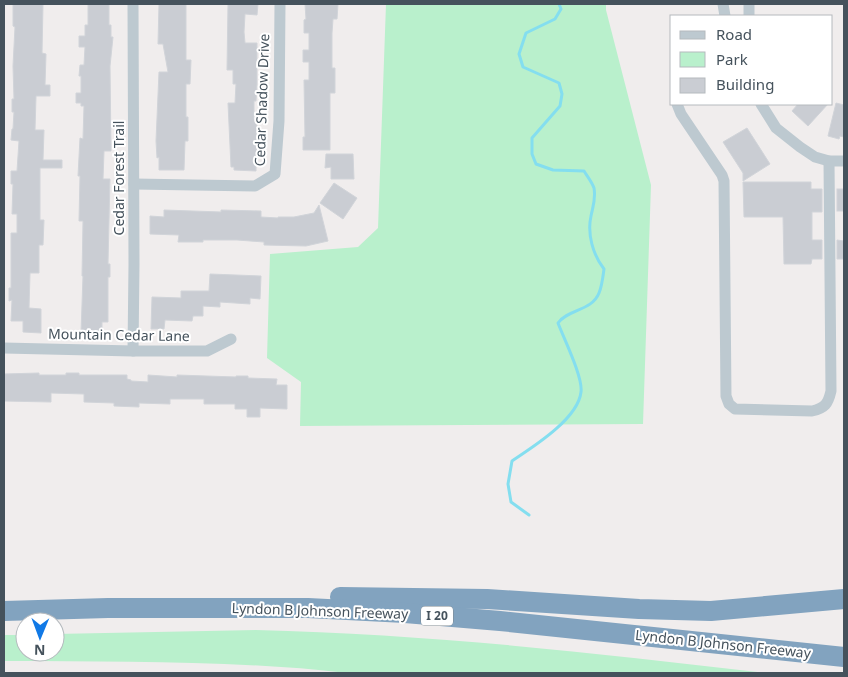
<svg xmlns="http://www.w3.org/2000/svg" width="848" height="677" font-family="'Noto Sans',sans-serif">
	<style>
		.green { fill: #b9f0cc }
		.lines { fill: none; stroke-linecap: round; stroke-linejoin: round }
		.stream { stroke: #84deef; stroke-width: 3 }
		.building { fill: #cacdd3; stroke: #d1d4d9 }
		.street { stroke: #bdc9d0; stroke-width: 11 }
		.highway { stroke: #82a3bf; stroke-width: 20 }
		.labels { text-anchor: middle; stroke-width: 4; stroke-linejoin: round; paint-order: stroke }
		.shield { fill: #fff; stroke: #7d868d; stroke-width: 1 }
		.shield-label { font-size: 12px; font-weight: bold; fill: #45525c }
		.street-label { font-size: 14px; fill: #45525c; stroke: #fff }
	</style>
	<rect width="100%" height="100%" fill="#f0eded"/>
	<g class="green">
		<polygon points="386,4 606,4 606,10 651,185 643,424 300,426 301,382 267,358 270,254 358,247 378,228"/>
		<path d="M 256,630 C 427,634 597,653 766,673 L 347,673 C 233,660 118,662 4,661 L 4,635 L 25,635 L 25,652 L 55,652 L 55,634 Z"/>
	</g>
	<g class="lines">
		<path class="stream" d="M 529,515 L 511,502 L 508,484 L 512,461 C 533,447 578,419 581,392 C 583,377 564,339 558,323 C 568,309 592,311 599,293 C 602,286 603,276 604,269 C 593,255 587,234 591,216 C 593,206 596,199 594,188 C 592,182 587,176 584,171 L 553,170 L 536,164 L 532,154 L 532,138 L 560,106 L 562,94 L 559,83 L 523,67 L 519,54 L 526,33 L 555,19 L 561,9 L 559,4"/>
	</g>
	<g class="building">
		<polygon points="13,4 43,4 42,53 46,54 45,85 50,85 50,96 36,96 35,130 44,130 43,160 62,160 62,168 40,168 40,220 44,220 43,245 39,245 39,273 30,273 29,308 41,309 41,333 23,332 23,321 11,321 12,300 9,301 9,288 11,288 11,233 17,233 17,214 12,214 13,184 11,184 11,171 17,171 19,141 11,140 12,129 13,129 14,112 12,112 12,99 14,99 13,66 15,27 13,26"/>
		<polygon points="88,4 109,4 109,25 111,25 111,37 113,37 110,66 111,151 104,151 103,179 110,179 108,264 110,264 110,277 108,277 108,322 102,322 102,333 81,333 83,276 82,276 83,221 79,221 80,176 78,176 80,138 83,139 84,106 81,106 81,103 76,103 76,93 81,93 81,76 79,76 80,65 84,65 85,47 79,47 79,36 85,36 85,25 88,25"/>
		<polygon points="159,4 186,4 186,60 191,60 190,84 186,84 186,117 188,117 188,141 185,141 184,170 159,170 159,157 157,158 156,141 159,72 168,72 163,44 158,44"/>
		<polygon points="228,4 258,4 257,15 245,14 244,32 245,43 257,43 257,84 256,101 254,101 254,119 257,119 256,171 234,170 234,167 231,167 228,103 235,103 236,84 233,84 233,70 227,70"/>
		<polygon points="305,4 338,4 337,19 333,19 332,33 332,68 335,68 335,93 330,93 330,150 303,150 303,137 305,137 304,80 309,80 309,62 303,62 303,50 309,50 309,33 304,33 304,20 306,19"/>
		<polygon points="836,103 844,105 844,137 840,136 839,139 828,136"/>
		<polygon points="798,104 828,104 808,126 792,111"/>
		<polygon points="747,128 770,164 743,181 743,173 723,142"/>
		<polygon points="326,154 353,154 354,179 331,179 331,167 325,168"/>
		<polygon points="743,182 811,182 811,189 822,189 822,212 812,212 812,240 822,240 822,259 812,259 811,264 784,264 783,217 744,217"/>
		<polygon points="334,183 357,198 343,219 320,203"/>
		<rect x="837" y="189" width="7" height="22"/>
		<polygon points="319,205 328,241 306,246 264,245 264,242 237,240 203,240 203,242 178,242 179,235 150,234 150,216 164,217 164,210 221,212 221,210 261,211 261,217 278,218 278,217 294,217 314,213"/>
		<polygon points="837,240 844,241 844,259 837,259"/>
		<polygon points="210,274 261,276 260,299 250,298 250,304 220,302 220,307 203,306 203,316 193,316 192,321 165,320 164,329 151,329 152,297 181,298 181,291 209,291"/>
		<polygon points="39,373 39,375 66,375 66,373 79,373 79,375 127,375 127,379 131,380 131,381 148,382 148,375 177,377 177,375 236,377 236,376 248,376 248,378 277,379 276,385 287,385 287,409 260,408 260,417 247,417 247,409 235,409 235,404 204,404 204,399 170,399 170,404 139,403 139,407 114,406 114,403 84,402 84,394 51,393 51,402 4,401 4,374"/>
	</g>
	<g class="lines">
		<g class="street">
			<polyline points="723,4 725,16"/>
			<polyline points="749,16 749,4"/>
			<path d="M 677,104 L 681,114 L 722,175 L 724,181 L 726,396 L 729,404 L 735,409 L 812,411 C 825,408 828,404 831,391 L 829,161"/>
			<polyline points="761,104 776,128 800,147 815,157 829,161 844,161"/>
			<polyline points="134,184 255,186 275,174 279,121 280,4"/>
			<polyline points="4,348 133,351 207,351 231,339"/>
			<polyline points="133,351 134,264 133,4"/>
		</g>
		<g class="highway">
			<polyline points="340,597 487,599 639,609 711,611 844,599"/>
			<polyline points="4,611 108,608 308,608 405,613 500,621 844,657"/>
		</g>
	</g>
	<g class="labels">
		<rect class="shield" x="421" y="606.5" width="32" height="19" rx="4"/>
		<g class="shield-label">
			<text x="437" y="620">I 20</text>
		</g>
		<g class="street-label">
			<text transform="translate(262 100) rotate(-88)" y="5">Cedar Shadow Drive</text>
			<text transform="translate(119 178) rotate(-90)" y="5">Cedar Forest Trail</text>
			<text transform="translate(119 335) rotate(1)" y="5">Mountain Cedar Lane</text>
			<text transform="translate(320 611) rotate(2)" y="5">Lyndon B Johnson Freeway</text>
			<text transform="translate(723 644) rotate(6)" y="5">Lyndon B Johnson Freeway</text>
		</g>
	</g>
	<rect width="848" height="677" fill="none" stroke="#45525c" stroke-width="10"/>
	<rect x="670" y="15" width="162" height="90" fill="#ffffff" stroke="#b5babe"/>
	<rect x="680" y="31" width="25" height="8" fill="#bdc9d0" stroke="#b5babe"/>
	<text x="716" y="40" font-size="15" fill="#45525c">Road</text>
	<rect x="680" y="52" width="25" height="15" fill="#b9f0cc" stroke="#b5babe"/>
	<text x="716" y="65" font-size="15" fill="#45525c">Park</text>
	<rect x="680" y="78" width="25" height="15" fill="#cacdd3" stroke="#b5babe"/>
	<text x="716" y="90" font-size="15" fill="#45525c">Building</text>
	<g transform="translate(40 637) rotate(181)"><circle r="24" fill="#ffffff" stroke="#b5babe"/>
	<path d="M0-4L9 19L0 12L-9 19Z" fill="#1179e6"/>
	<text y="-8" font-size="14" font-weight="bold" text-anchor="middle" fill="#45525c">N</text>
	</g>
</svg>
